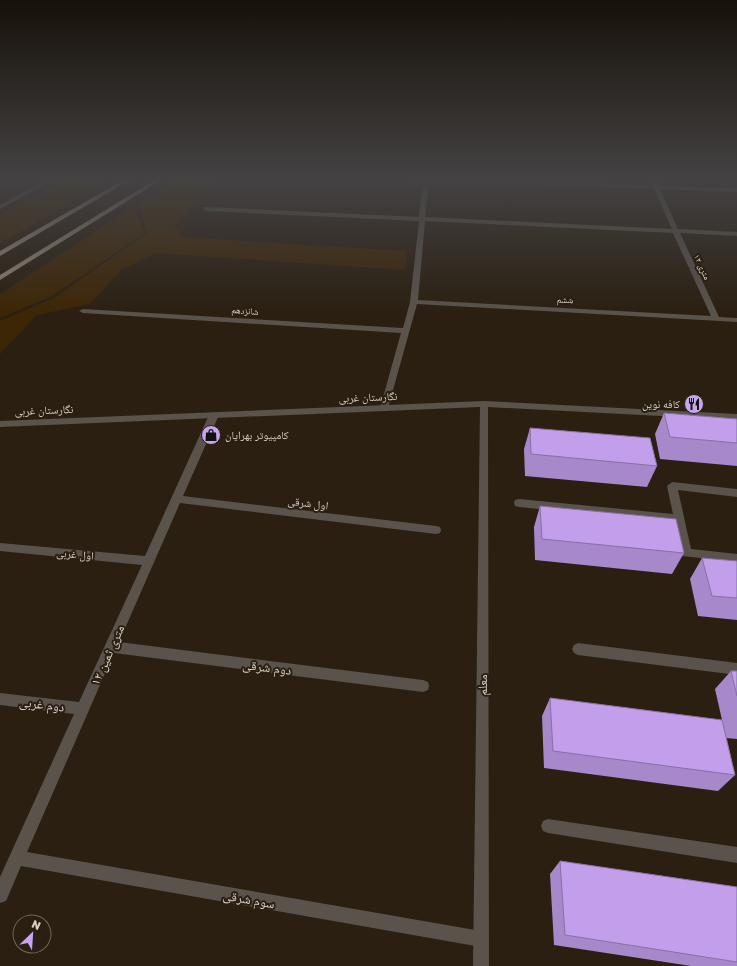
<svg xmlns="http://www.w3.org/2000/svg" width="737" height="966" font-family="'Golos Text','Noto Naskh Arabic',sans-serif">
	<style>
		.green { fill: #3d2606 }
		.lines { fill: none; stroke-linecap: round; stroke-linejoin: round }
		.minor { fill: #59534c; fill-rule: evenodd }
		.tertiary { fill: #59534c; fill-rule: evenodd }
		.primary { fill: #908476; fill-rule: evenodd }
		.wall { fill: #a788ca }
		.building { fill: #c29eeb; stroke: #886fa4 }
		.labels { text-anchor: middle; stroke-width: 4; stroke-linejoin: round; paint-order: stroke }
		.far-street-label { font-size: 9px; fill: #d9d1c8; stroke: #2a1f11 }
		.street-label { font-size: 11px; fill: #d9d1c8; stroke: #2a1f11 }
		.poi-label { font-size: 11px; fill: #d9d1c8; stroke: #2a1f11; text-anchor: end }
		.near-street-label { font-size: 13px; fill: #d9d1c8; stroke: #2a1f11 }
	</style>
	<rect width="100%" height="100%" fill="#2a1f11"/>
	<g class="green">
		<polygon points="65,179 112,179 0,244 0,215"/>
		<polygon points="178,179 217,179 174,225 182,237 407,251 405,270 156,253 121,270 90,304 37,315 0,354 0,321 54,298 147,233 138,204"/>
		<polygon points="134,206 145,233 52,296 0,318 0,294"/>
	</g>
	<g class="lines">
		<g class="minor">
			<polygon points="48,179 55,179 0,209 0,205"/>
			<path d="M 408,179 L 454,179 L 652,185 L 649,179 L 655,179 L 658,186 L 737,188 L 737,192 L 660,189 L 678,229 L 737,232 L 737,236 L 680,233 L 719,317 L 737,318 L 737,322 L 417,304 L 388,408 L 384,411 L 380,408 L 401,333 L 83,313 L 79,311 L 83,309 L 403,328 L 410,302 L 419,221 L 206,211 L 203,209 L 206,207 L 419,217 L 423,181 L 411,181 ZM 429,181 L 654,189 L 672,229 L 425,217 ZM 425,221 L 673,233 L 711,316 L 418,300 Z"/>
			<polygon points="214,412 219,415 183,496 436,526 440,527 441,530 440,533 436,534 180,503 119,642 423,680 428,682 429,686 428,690 423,692 114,653 27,852 481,931 487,933 489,939 487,945 481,947 21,866 6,901 0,903 0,877 74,714 0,705 0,693 79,702 142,565 0,551 0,543 145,556 209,415"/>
			<polygon points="672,482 737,489 737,497 678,490 691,549 737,554 737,562 682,556 674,523 519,507 515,506 514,503 515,500 519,499 673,514 667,486"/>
			<polygon points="578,643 737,663 737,675 578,655 574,653 572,649 574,645"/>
			<polygon points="548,819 737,847 737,863 548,833 543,831 541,826 543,821"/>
		</g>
		<polygon class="tertiary" points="484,401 737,414 737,420 488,407 489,966 473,966 480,407 0,427 0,421"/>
		<g class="primary">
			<polygon points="125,179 132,179 0,256 0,251"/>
			<polygon points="156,179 163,179 0,280 0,275"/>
		</g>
	</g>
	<g class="wall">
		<polygon points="664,413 737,419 737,466 660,459 655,434"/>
		<polygon points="530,428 657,466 647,487 525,476 524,449"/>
		<polygon points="540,506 684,553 672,574 535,560 534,527"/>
		<polygon points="702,558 737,561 737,620 698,616 690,579"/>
		<polygon points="731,671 737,671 737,739 726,738 735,775 718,791 544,768 542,716 550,698 722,720 715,689"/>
		<polygon points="560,861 737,887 737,966 691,966 554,945 550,874"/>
	</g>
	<g class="building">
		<polygon points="664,413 737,419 737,443 670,437"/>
		<polygon points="530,428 650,438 657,466 531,454"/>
		<polygon points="540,506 676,519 684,553 542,539"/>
		<polygon points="702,558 737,561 737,598 712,596"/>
		<polygon points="731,671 737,671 737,696"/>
		<polygon points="550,698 722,720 735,775 553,751"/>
		<polygon points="560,861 737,887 737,962 565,935"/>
	</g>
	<linearGradient id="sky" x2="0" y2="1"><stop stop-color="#171109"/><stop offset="0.57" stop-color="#444243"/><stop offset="1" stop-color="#444243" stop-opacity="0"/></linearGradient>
	<rect width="737" height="314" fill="url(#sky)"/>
	<defs>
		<g id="restaurant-disc" transform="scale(1)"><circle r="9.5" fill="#c8a6ef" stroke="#2a1f11"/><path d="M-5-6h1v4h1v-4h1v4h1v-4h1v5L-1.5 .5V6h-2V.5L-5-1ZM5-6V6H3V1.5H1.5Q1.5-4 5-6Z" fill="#111"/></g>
		<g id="shop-disc" transform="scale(1)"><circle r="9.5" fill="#c8a6ef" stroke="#2a1f11"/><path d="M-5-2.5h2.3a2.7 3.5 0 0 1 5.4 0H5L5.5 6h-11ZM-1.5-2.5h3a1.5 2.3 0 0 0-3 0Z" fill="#111"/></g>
	</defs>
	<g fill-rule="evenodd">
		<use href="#restaurant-disc" x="694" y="404"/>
		<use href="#shop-disc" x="211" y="435"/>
	</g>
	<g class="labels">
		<g class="far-street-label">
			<text transform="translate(702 267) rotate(65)" y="3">۱۲ متری</text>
			<text transform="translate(565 300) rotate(3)" y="3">ششم</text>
			<text transform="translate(245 311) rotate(4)" y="3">شانزدهم</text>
		</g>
		<g class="street-label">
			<text transform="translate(368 397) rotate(-2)" y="4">نگارستان غربی</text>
			<text transform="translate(44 410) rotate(-2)" y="4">نگارستان غربی</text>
			<text transform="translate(308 503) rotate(7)" y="4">اول شرقی</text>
			<text transform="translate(75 554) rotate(5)" y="4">اول غربی</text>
		</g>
		<g class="poi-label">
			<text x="680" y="408">کافه نوین</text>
			<text x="225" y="439" text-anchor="start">کامپیوتر بهرایان</text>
		</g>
		<g class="near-street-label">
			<text transform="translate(107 655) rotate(-66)" y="5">۱۲ متری ثمین</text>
			<text transform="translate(267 667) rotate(7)" y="5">دوم شرقی</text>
			<text transform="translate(482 685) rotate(-90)" y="5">معلم</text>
			<text transform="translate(42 704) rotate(7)" y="5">دوم غربی</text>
			<text transform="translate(249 899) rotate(10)" y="5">سوم شرقی</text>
		</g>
	</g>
	<g transform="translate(32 934) rotate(25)"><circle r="19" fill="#2a1f11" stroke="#70665a"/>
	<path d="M0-3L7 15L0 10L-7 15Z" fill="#c8a6ef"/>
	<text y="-6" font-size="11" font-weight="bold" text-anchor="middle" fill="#d9d1c8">N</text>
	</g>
</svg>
